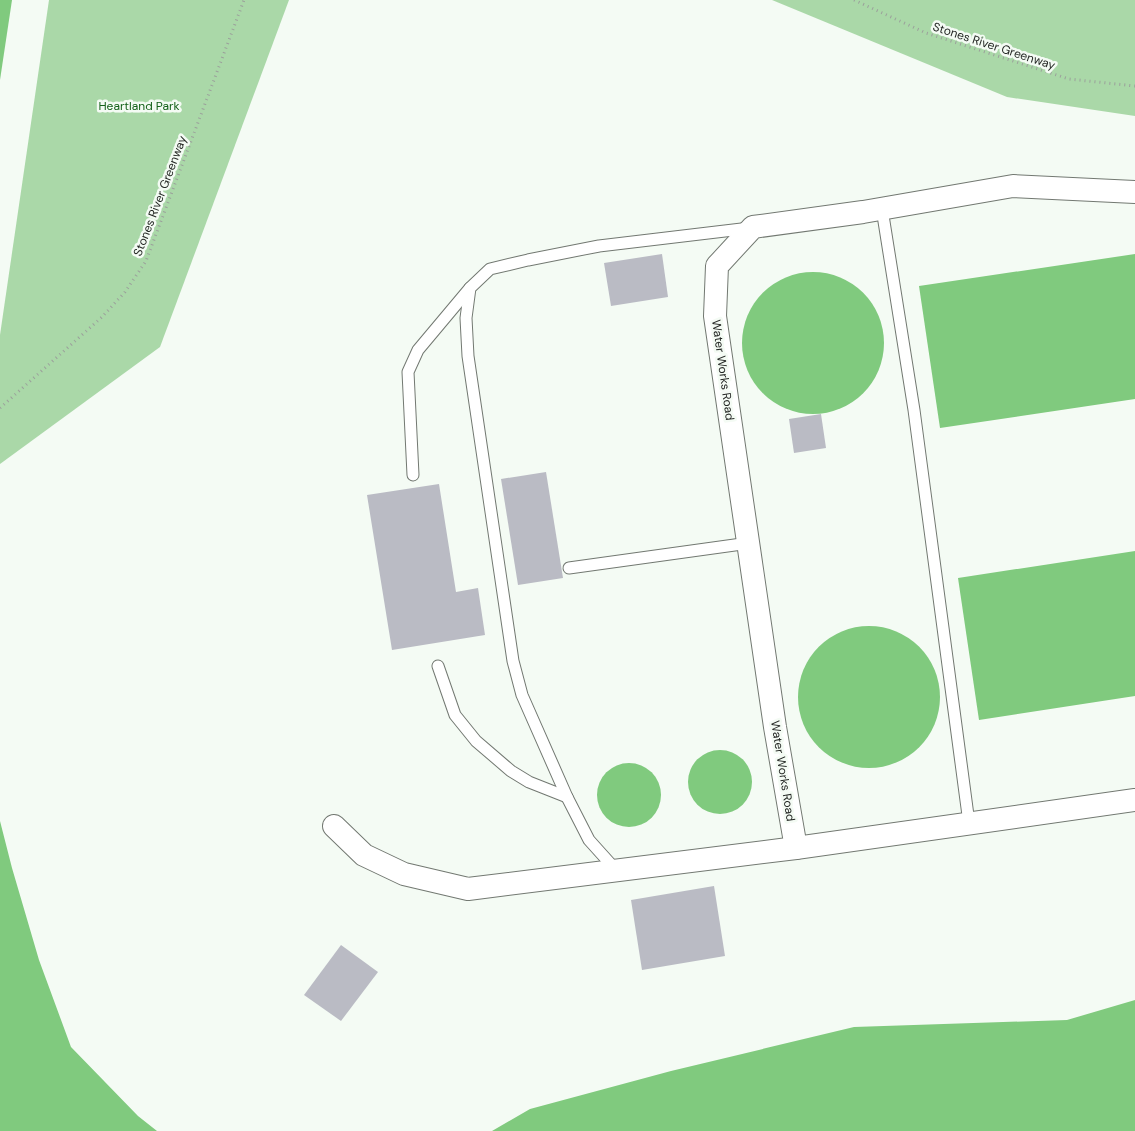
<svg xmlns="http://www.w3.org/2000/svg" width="1135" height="1131" font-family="'DM Sans',sans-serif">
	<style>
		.green { fill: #aad8a8 }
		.water { fill: #80ca7e }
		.building { fill: #babbc4 }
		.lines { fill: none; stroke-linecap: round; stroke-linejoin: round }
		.lane-casing { stroke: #727871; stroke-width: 13 }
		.street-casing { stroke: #727871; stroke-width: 24 }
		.path { stroke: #9ba09b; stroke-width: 3; stroke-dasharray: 1 4; stroke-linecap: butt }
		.lane { stroke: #fff; stroke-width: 11 }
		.street { stroke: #fff; stroke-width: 22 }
		.labels { text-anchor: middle; stroke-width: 5; stroke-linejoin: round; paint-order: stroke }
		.street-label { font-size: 12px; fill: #242724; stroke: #f4fbf4 }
		.park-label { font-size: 12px; fill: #146119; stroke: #f4fbf4 }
	</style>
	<rect width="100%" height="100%" fill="#f4fbf4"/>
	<g class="green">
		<polygon points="49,0 289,0 160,347 0,464 0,335"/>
		<polygon points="772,0 1135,0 1135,116 1007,97"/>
	</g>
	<g class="water">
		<polygon points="0,0 12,0 0,80"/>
		<polygon points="1135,254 1135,399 940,428 919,286"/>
		<circle cx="813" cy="343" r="71"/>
		<polygon points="1135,551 1135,696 979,720 958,578"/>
		<circle cx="869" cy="697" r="71"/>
		<circle cx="720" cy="782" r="32"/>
		<circle cx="629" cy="795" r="32"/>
		<polygon points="0,821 12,868 39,960 71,1047 138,1116 157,1131 0,1131"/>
		<polygon points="1135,1000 1135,1131 492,1131 530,1109 671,1071 854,1027 1067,1020"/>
	</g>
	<g class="building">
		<polygon points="662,254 668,297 611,306 604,263"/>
		<polygon points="821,414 826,448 794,453 789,419"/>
		<polygon points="546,472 563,578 518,585 501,479"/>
		<polygon points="439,484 456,592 478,588 485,635 392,650 367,495"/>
		<polygon points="714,886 725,956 642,970 631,900"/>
		<polygon points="341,945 378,972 341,1021 304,995"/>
	</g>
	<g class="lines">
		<g class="lane-casing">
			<g id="lane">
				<polyline points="882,209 914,410 969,823"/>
				<polyline points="413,475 408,372 418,350 470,288"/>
				<polyline points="569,568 749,543"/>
				<polyline points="438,666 455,715 476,741 511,771 529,782 567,797"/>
				<polyline points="616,870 589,840 567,797 522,695 513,661 468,356 466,318 470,288 490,269 528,260 599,246 750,228"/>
			</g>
		</g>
		<g class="street-casing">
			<g id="street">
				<polyline points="334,826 364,855 404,874 468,889 796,848 1135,800"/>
				<polyline points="796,848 775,727 715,316 717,266 753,227 863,212 1013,186 1135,192"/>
			</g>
		</g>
		<g class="path">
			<polyline points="854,0 926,33 1069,79 1135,86"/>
			<polyline points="0,408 102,317 125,292 146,261 244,0"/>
		</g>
		<use href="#lane" class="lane"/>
		<use href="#street" class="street"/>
	</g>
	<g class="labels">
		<g class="street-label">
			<text transform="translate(994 46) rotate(18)" y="4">Stones River Greenway</text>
			<text transform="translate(160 196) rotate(-69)" y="4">Stones River Greenway</text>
			<text transform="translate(723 370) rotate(82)" y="4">Water Works Road</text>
			<text transform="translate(783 771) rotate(81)" y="4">Water Works Road</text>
		</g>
		<g class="park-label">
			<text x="139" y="110">Heartland Park</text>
		</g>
	</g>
</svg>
